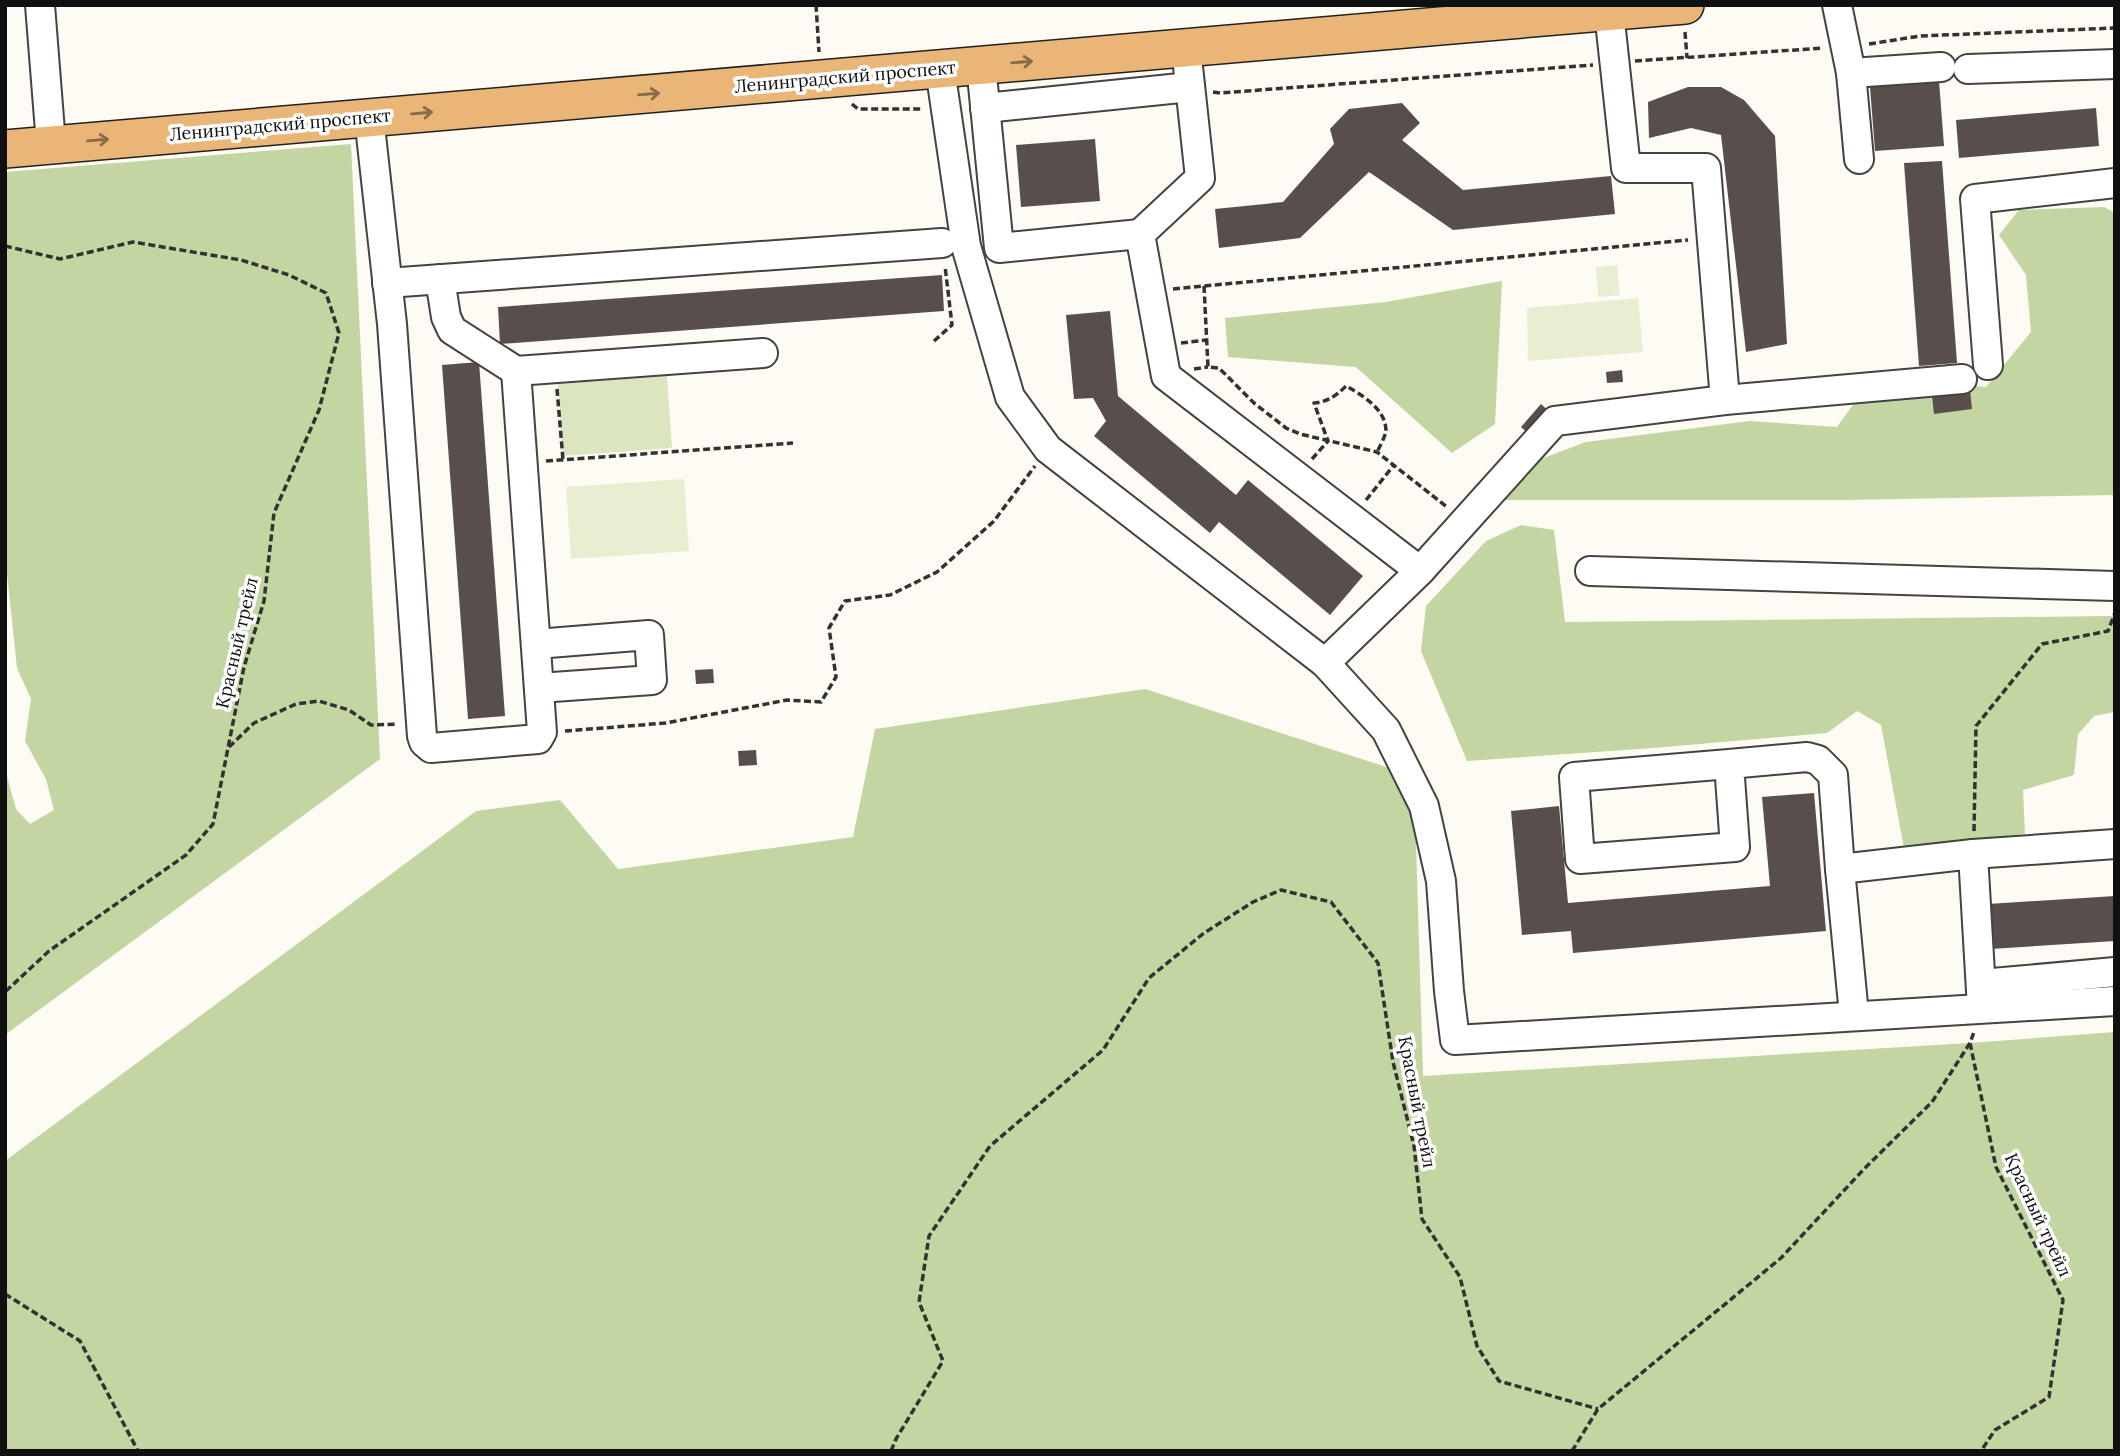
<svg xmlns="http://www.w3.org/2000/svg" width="2120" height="1456" font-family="Lora,serif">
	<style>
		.green { fill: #dbe6c0 }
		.forest { fill: #c3d5a1 }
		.pitch { fill: #eaeed1 }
		.building { fill: #584f4d }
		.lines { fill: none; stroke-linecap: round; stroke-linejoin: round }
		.minor-casing { stroke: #434343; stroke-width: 32 }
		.major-casing { stroke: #212121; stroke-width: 40 }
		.path { stroke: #323232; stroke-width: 3.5; stroke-dasharray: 7 3.5; stroke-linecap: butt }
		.minor { stroke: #fff; stroke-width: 28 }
		.major { stroke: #eab678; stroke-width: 37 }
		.oneway { stroke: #886b49 }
		.labels { text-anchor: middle; stroke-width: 7; stroke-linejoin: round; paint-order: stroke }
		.street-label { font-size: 18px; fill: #101010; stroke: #fff }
	</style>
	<rect width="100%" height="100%" fill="#fefaf4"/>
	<polygon class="green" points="667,376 672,448 563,456 558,384"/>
	<g class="forest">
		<polygon points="351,144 380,759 5,1035 5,769 16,809 30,824 54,810 46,779 25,741 31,699 17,668 5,555 5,172"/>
		<polygon points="2104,207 2115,213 2115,495 1843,500 1504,500 1525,465 1586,442 1750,421 1837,427 1873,377 1986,387 2031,332 2026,275 1999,235 2019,210"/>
		<polygon points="1502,281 1495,424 1452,453 1356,367 1228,357 1225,318 1386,302"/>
		<polygon points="1521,525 1554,530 1565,622 2112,616 2115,617 2115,712 2094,716 2078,734 2074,775 2023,790 2025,834 1904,848 1881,725 1857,711 1827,733 1653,748 1467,761 1421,651 1426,606 1486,541"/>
		<polygon points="1145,689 1414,776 1423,1076 1970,1043 2115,1032 2115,1451 5,1451 5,1161 476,811 560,800 618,869 853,837 875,729"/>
	</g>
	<g class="pitch">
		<polygon points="1617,265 1620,295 1598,297 1596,267"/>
		<polygon points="1638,298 1643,352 1528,361 1527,308"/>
		<polygon points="684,479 689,551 571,559 566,487"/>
	</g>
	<g class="building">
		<polygon points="1939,81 1944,146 1875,151 1870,87"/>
		<polygon points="1688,87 1721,87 1744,100 1775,136 1787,344 1746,352 1721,135 1691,128 1649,138 1648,102"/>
		<polygon points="1402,103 1420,123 1402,140 1463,190 1611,176 1615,214 1453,230 1369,172 1300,238 1219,248 1215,209 1283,202 1334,144 1330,129 1349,109"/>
		<polygon points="2096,108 2099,146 1959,158 1956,120"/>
		<polygon points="1095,139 1100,201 1021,207 1016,145"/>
		<polygon points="1942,161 1957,363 1919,366 1904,163"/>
		<polygon points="942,275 944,311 500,344 498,307"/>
		<polygon points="1110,311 1118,396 1236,495 1248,480 1363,576 1330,615 1219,522 1210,533 1094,436 1106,421 1093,398 1074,399 1066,315"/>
		<polygon points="479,362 505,716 468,719 442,365"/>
		<polygon points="1622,370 1623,382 1607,383 1606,372"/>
		<polygon points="1969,381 1972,409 1934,414 1931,386"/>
		<polygon points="1541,404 1554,416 1534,439 1521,427"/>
		<polygon points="713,669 714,683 696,684 695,670"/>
		<polygon points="756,750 757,765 739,766 738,751"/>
		<polygon points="1814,793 1826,931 1573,953 1571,931 1522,935 1511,811 1559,806 1568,903 1770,886 1762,797"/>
		<polygon points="2115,896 2115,941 1991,949 1988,904"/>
	</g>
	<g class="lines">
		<g class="minor-casing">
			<g id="minor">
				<polyline points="40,5 51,144"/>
				<polyline points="1837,5 1851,73 1941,67"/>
				<polyline points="1186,48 1200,178 1140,234 1166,376 1420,571 1555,421 1725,400 1706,168 1626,168 1609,12"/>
				<polyline points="981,65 999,248 1140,234"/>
				<polyline points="940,69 966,246 1010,397 1048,449 1325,663 1420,571"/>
				<polyline points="1968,69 2115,64"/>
				<polyline points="1851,73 1859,159"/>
				<polyline points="985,108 1190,87"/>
				<polyline points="369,117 392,324 422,736 424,742 431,748 538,739 542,732 516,371"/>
				<polyline points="440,279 446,317 452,330 516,371 763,353"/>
				<polyline points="387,283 942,243"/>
				<polyline points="1988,365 1975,199 2115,183"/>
				<polyline points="1725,400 1962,379"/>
				<polyline points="1590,571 2115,586"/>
				<polyline points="536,644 649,635 652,680 539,688"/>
				<polyline points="1325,663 1386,730 1424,806 1441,881 1449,991 1455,1040 2115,1001"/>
				<polyline points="1729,764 1574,777 1580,859 1735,847 1729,764 1807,757 1818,760 1833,775 1840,869 1973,854 2115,844"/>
				<polyline points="1973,854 1982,1008"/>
				<polyline points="1840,869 1854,1015"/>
				<polyline points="1981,984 2115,972"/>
			</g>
		</g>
		<g class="major-casing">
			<polyline id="major" points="5,149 1685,5"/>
		</g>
		<g class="path">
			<polyline points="816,5 819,52"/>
			<polyline points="1685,32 1687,58"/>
			<polyline points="1869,44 1920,36 2115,28"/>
			<polyline points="1635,61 1823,48"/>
			<polyline points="1213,92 1220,93 1593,65"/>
			<polyline points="852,104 858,109 923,109"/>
			<polyline points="5,246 60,259 133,242 241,260 289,275 326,293 339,333 319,410 274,513 264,601 244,667 213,824 186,855 49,951 5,992"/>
			<polyline points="1204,286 1208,367 1219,368 1254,403 1286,428 1300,434 1377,452 1447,507"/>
			<polyline points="1173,289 1688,240"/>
			<polyline points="934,341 952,325 945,266"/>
			<polyline points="1181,343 1207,340"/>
			<polyline points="1194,369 1208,367"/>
			<polyline points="557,389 563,460"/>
			<path d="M 1312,459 L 1328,441 L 1314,403 C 1328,402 1337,395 1346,386 C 1362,395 1386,409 1386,431 C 1385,437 1380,446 1377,452"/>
			<polyline points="546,461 793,443"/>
			<polyline points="1366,500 1394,465"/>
			<polyline points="565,731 666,723 787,700 821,702 836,677 829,628 845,601 890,595 937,572 994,521 1035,466"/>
			<polyline points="229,747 254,723 296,704 319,701 349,710 371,725 398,724"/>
			<polyline points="1974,831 1976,726 2042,644 2108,631 2115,613"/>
			<polyline points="1970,1043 1996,1167 2063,1300 2049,1397 1995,1430 1981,1451"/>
			<polyline points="5,1294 80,1341 138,1451"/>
			<polyline points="891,1451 896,1439 943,1361 919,1302 929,1236 990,1146 1103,1050 1149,978 1204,933 1253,902 1281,890 1331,902 1378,963 1393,1062 1414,1146 1422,1219 1460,1277 1477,1346 1499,1381 1598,1409"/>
			<polyline points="1572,1451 1598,1409 1781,1258 1864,1169 1932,1102 1970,1043 1974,1032"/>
		</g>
		<use href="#minor" class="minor"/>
		<use href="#major" class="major"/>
	</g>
	<defs><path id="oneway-shaft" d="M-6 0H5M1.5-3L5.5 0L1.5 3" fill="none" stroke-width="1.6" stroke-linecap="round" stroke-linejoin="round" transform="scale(1.75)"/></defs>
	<g class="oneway">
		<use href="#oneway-shaft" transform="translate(1022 62) rotate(-5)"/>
		<use href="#oneway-shaft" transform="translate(649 94) rotate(-5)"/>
		<use href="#oneway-shaft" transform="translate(422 113) rotate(-5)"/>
		<use href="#oneway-shaft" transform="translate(98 140) rotate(-5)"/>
	</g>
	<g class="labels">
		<g class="street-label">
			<text transform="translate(845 77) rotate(-5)" y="6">Ленинградский проспект</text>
			<text transform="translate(280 125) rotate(-5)" y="6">Ленинградский проспект</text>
			<text transform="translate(237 643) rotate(-77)" y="6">Красный трейл</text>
			<text transform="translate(1417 1102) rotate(79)" y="6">Красный трейл</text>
			<text transform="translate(2038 1215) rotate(65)" y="6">Красный трейл</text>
		</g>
	</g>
	<rect width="2120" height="1456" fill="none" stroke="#101010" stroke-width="14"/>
</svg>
